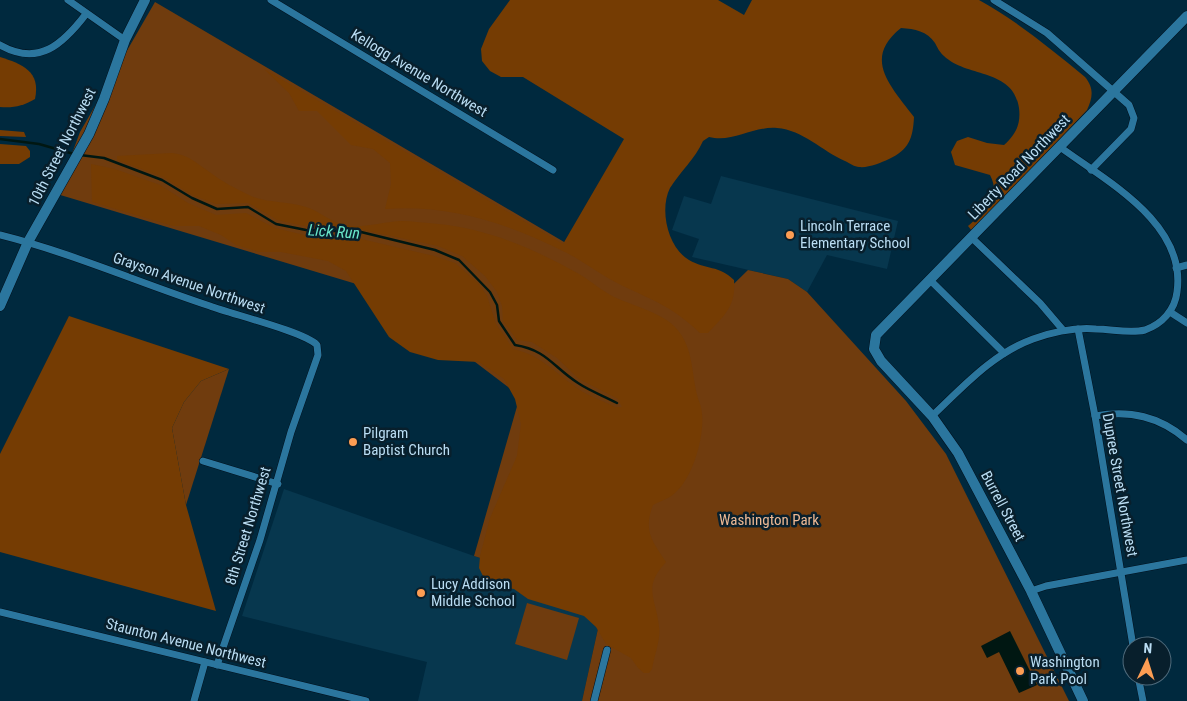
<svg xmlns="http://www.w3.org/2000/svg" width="1187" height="701" font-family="'Roboto Condensed',sans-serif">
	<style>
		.built { fill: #07374e }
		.green { fill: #703c0e }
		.forest { fill: #753c03 }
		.water { fill: #001712 }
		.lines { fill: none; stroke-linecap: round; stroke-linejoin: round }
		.stream { stroke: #001712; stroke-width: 2.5 }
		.street-casing { stroke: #00111d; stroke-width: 8 }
		.secondary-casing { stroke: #00111d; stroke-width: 11 }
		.street { stroke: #2b769e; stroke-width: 7 }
		.secondary { stroke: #2b769e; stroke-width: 10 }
		.poi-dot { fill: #fc9d53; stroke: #081f2c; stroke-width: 2 }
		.labels { text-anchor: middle; stroke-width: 5; stroke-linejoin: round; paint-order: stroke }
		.street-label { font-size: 15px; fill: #baddf3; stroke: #081f2c }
		.poi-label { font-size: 15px; fill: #baddf3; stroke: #081f2c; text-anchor: start }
		.park-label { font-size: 15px; fill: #eeb994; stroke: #081f2c }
		.water-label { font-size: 16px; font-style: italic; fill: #69e6ca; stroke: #081f2c }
	</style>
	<rect width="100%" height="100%" fill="#00293e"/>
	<g class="built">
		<polygon points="721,176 898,221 887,269 827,255 807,292 788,279 692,257 699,239 672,230 684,196 711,204"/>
		<polygon points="284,489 474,556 605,597 582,701 418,701 427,662 242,616"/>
	</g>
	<g class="green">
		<polygon points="155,2 697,320 748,270 788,279 807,292 906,401 946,454 1069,701 582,701 605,597 474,556 520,396 383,292 57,194 80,132"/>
		<polygon points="229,369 186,505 172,428 184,402 201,381"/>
		<polygon points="527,603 579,618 567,660 515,644"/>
	</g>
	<g class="forest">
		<path d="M 510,0 L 718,0 L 744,15 L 752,0 L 979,0 C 1017,21 1051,49 1085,77 C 1094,88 1093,97 1087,110 L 972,231 L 968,226 C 985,211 1002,198 990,175 L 955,165 L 951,152 L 957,141 L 968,137 L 987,143 L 1004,145 C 1016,134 1021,124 1019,108 C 1013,68 967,78 944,56 C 940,53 937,47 935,43 C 927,31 915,29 901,28 C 862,59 891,86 914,117 C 913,138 909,150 889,159 C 880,163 869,168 859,167 C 855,167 849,163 845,161 C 822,151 803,130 777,128 C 753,126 733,143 709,137 L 703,141 C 695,159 680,172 670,188 C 659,210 668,248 689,260 C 706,270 719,265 734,280 C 736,306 725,315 708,333 L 700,333 C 674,308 655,301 623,286 C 604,277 586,263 567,253 C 511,224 449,204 385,209 L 391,184 L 390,163 L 373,149 L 351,145 L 317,111 L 299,111 L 289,93 L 264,69 L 563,244 L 624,139 L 523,77 L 501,77 L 490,71 L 482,61 L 481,49 L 489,29 Z"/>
		<path d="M 0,57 C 22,64 41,71 35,99 C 23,106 14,108 0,107 Z"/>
		<polygon points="0,130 24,132 26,137 0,136"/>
		<polygon points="0,144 26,146 30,151 30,157 19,164 0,164"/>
		<path d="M 172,153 C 189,155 195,162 208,171 C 221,181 236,189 251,196 C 268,203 288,201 306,207 C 319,211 331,222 344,225 C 362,229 381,222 400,221 C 412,221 425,223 438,224 C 489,229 534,249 579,274 C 591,281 602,291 614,297 C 631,305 662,313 675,327 C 696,349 690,378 700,404 C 708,427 694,476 676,492 C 671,498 660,501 653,505 C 643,531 652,541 666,562 C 642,588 656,597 659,627 C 661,639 654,656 652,669 L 649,673 L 644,673 L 638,668 L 631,658 L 606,644 L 596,627 L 584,616 L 528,599 L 514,589 L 498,587 L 486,582 L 479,568 L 480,556 L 490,518 L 517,456 L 521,424 L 515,399 L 504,379 L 479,362 L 438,360 L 410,352 L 389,337 L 346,271 L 328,261 L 281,252 L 259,252 L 236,245 L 221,235 L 199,226 L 173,226 L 92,202 L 91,164 L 115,169 L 160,185 L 188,203 L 216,215 L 246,213 L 275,228 L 304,235 L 361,239 L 434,256 L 455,263 L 478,283 L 487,296 L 496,324 L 513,349 C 540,355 552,370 573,385 C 585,395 601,400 615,407 L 622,407 L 618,399 L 579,379 L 557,358 L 532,342 L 517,340 L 503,321 L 502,306 L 497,292 L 485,276 L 462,256 L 438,246 L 363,230 L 304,226 L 277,220 L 248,203 L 216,204 L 192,195 L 163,177 L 117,160 L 117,156 Z"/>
		<polygon points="69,316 229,369 201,381 184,402 172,428 186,505 216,611 0,552 0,454"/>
	</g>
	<polygon class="water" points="1010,631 1037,685 1019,693 999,652 987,658 981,646"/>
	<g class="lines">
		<g class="stream">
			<polyline points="0,139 39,144 74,154"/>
			<path d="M 80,155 L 104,158 L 162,180 L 192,198 L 217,209 L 248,207 L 276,224 L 306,230 L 361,232 L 435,250 L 459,260 L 490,292 L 497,305 L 499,321 L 515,345 C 547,350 553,367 578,383 C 590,391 604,396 617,403"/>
		</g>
		<g class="street-casing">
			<g id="street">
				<polyline points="68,0 125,40"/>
				<polyline points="271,0 553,170"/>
				<polyline points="994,0 1047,33 1129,105 1134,118 1131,129 1091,170"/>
				<path d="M 0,45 C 39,67 63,44 86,14"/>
				<path d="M 0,235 C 72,253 140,283 210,306 C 231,314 305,332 317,345 L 318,355 L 291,432 L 260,540 L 217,665"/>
				<polyline points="972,238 1040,303 1063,330"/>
				<polyline points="1176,268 1187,265"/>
				<polyline points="930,280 1004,353"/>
				<polyline points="1170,312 1187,323"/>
				<polyline points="1078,329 1095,416 1133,646"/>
				<path d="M 932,416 C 963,387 992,354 1033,339 C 1053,332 1074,327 1096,329 C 1112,329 1129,334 1145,330 C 1162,324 1175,310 1177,292 C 1187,223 1106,181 1060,147"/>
				<path d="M 1095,416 C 1130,410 1159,416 1187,440"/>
				<polyline points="203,461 278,484"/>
				<polyline points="1031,591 1046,586 1187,560"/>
				<polyline points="0,612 366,701"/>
				<polyline points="1138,676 1143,701"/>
				<polyline points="194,701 205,662"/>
				<polyline points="594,701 607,650"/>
			</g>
		</g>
		<g class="secondary-casing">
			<g id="secondary">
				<polyline points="0,306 28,242 89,134 104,99 125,40 145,0"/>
				<polyline points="1083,701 1031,591 958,453 932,416 881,361 874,349 876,335 1187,16"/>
			</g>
		</g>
		<use href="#street" class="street"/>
		<use href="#secondary" class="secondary"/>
	</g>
	<g class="poi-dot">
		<circle cx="790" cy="235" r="5"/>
		<circle cx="353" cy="442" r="5"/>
		<circle cx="421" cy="593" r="5"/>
		<circle cx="1020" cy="671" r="5"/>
	</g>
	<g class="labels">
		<g class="street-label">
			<text transform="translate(419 73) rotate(31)" y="5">Kellogg Avenue Northwest</text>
			<text transform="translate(62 147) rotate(-63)" y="5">10th Street Northwest</text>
			<text transform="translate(1019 167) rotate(-46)" y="5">Liberty Road Northwest</text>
			<text transform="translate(189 283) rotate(19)" y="5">Grayson Avenue Northwest</text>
			<text transform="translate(1120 485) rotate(80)" y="5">Dupree Street Northwest</text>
			<text transform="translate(1003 506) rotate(62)" y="5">Burrell Street</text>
			<text transform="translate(248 526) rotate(-73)" y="5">8th Street Northwest</text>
			<text transform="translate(186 643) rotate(14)" y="5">Staunton Avenue Northwest</text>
		</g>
		<g class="poi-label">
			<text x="800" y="231">Lincoln Terrace<tspan x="800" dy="17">Elementary School</tspan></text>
			<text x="363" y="438">Pilgram<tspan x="363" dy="17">Baptist Church</tspan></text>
			<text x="431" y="589">Lucy Addison<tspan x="431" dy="17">Middle School</tspan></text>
			<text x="1030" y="667">Washington<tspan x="1030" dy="17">Park Pool</tspan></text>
		</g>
		<g class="park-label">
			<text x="769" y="525">Washington Park</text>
		</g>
		<g class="water-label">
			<text transform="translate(334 231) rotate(4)" y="6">Lick Run</text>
		</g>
	</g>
	<g transform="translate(1147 661) rotate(4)"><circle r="24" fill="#081f2c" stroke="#4f6b7c"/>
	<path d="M0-4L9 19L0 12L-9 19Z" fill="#fc9d53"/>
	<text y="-8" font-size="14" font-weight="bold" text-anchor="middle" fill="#baddf3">N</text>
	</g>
</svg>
